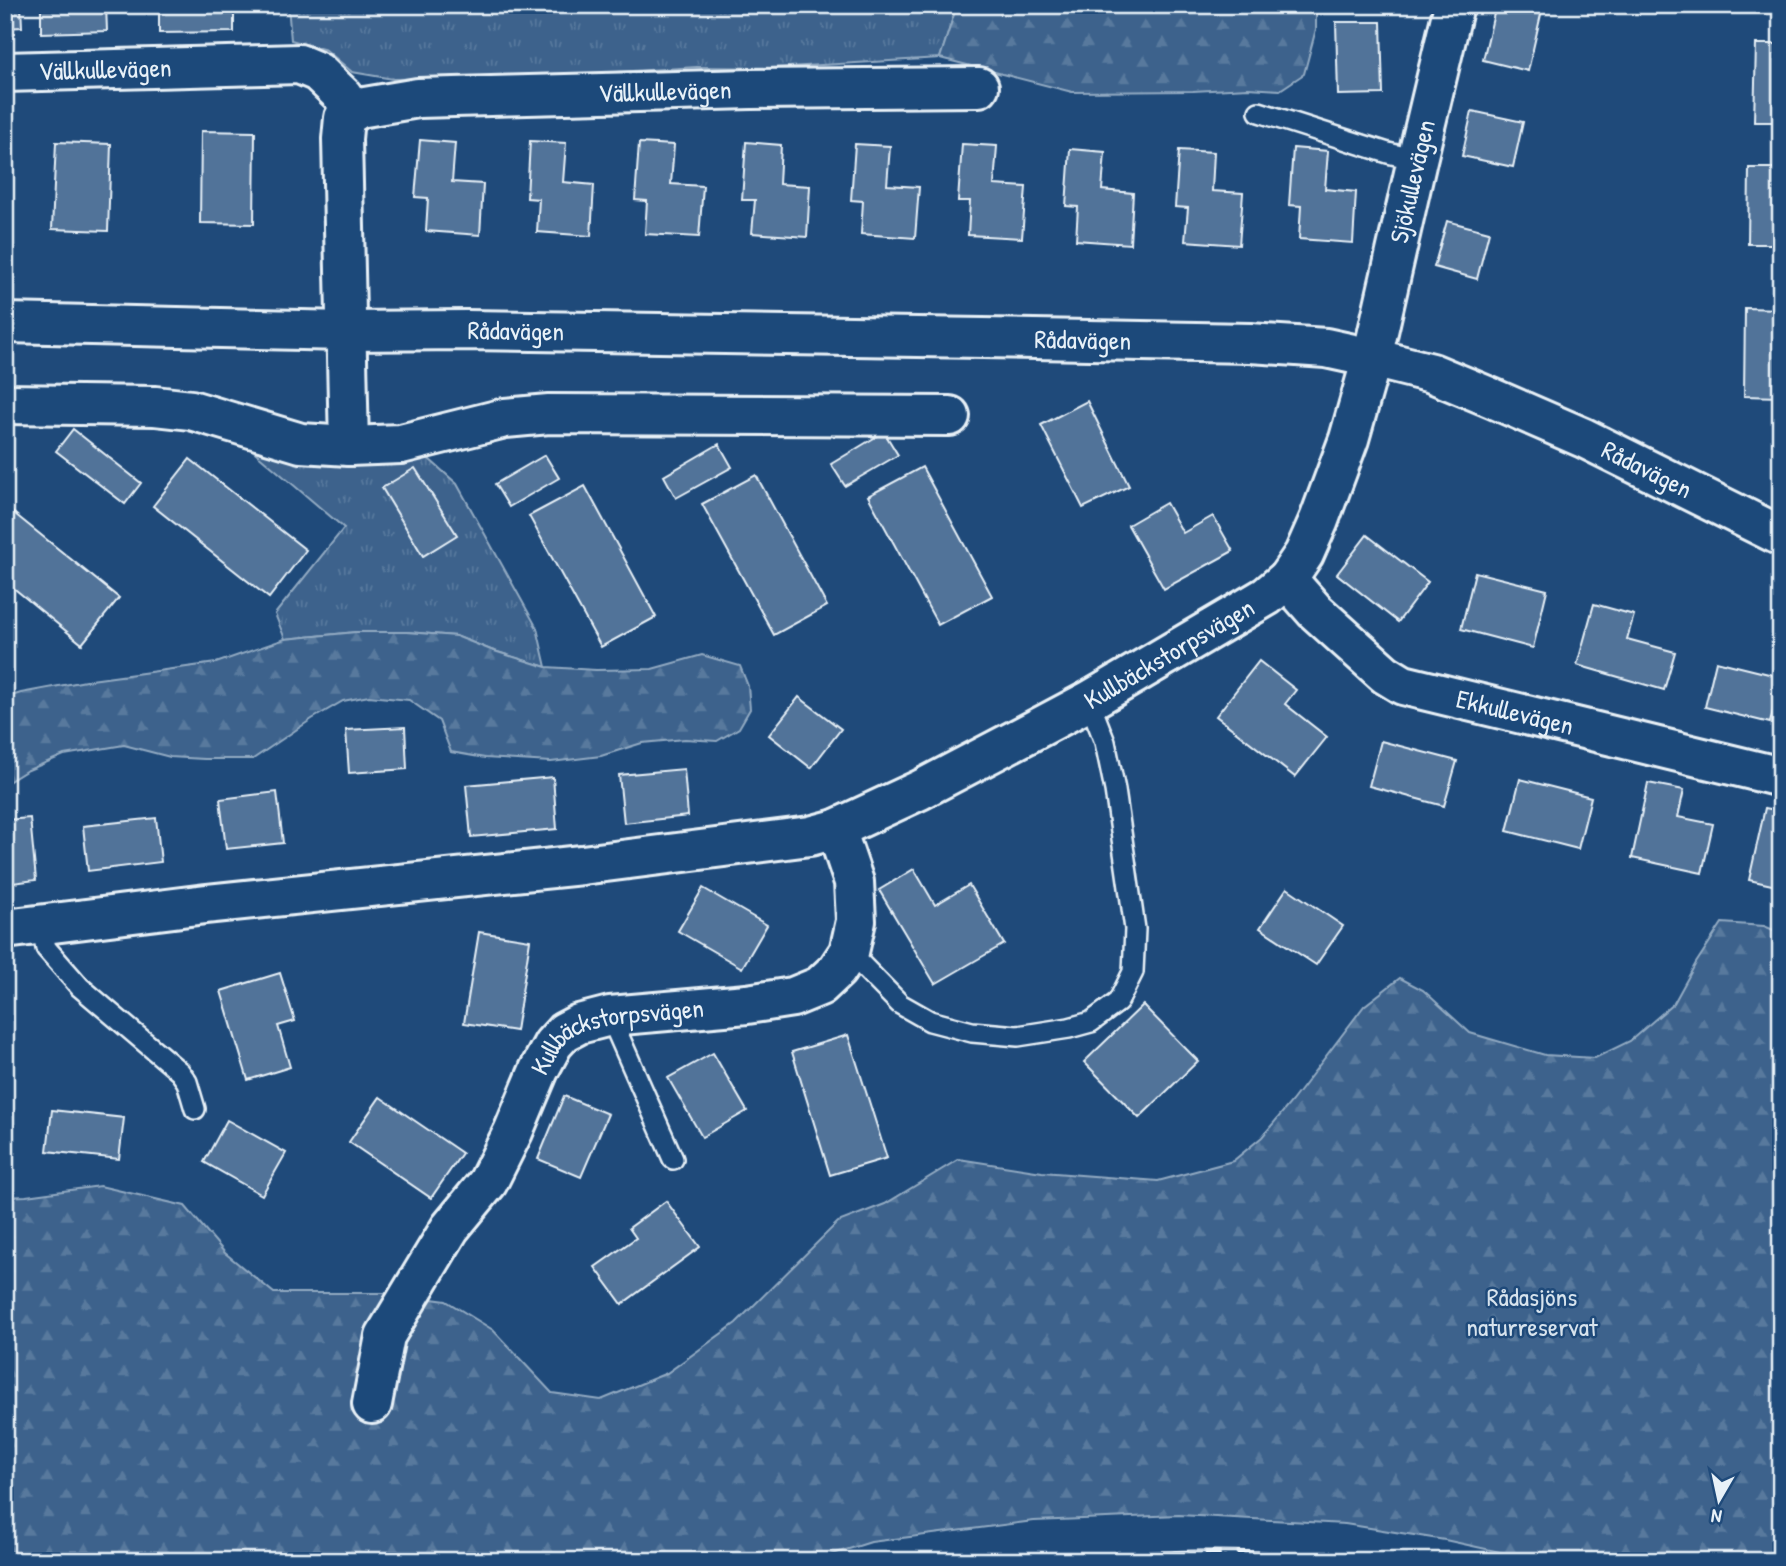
<svg xmlns="http://www.w3.org/2000/svg" width="1786" height="1566" font-family="'Patrick Hand',sans-serif">
	<style>
		.grass { fill: url(#grass-tufts); stroke: #92aac2; stroke-width: 2 }
		.forest { fill: url(#forest-firs); stroke: #92aac2; stroke-width: 2 }
		.building { fill: #517399; stroke: #e8f1f8; stroke-width: 2 }
		.lines { fill: none; stroke-linecap: round; stroke-linejoin: round }
		.service-casing { stroke: #e8f1f8; stroke-width: 24 }
		.minor-casing { stroke: #e8f1f8; stroke-width: 44 }
		.tertiary-casing { stroke: #e8f1f8; stroke-width: 44 }
		.service { stroke: #1f4a7a; stroke-width: 19 }
		.minor { stroke: #1f4a7a; stroke-width: 38 }
		.tertiary { stroke: #1f4a7a; stroke-width: 38 }
		.rail-casing { stroke: #e8f1f8; stroke-width: 8 }
		.rail { stroke: #1f4a7a; stroke-width: 5; stroke-dasharray: 16; stroke-linecap: butt }
		.labels { text-anchor: middle; stroke-width: 5; stroke-linejoin: round; paint-order: stroke }
		.street-label { font-size: 26px; fill: #e8f1f8; stroke: #1f4a7a }
		.park-label { font-size: 26px; fill: #d7e3ed; stroke: #1f4a7a }
	</style>
	<defs>
		<pattern id="grass-tufts" width="24" height="20" patternUnits="userSpaceOnUse" patternTransform="scale(1.75)"><rect width="24" height="20" fill="#3c628c"/><path d="M3 7l-1-3M5 7V3M7 7l1-3M15 17l-1-3M17 17v-4M19 17l1-3" fill="none" stroke="#58799d"/></pattern>
		<pattern id="forest-firs" width="22" height="20" patternUnits="userSpaceOnUse" patternTransform="scale(1.75)"><rect width="22" height="20" fill="#3c628c"/><path d="M5 1l3.5 6h-7zM16 11l3.5 6h-7z" fill="#58799d"/></pattern>
	</defs>
	<rect width="100%" height="100%" fill="#1f4a7a"/>
	<filter id="ink" filterUnits="userSpaceOnUse"><feTurbulence type="fractalNoise" baseFrequency=".0143" numOctaves="2"/><feDisplacementMap in="SourceGraphic" scale="14" xChannelSelector="R" yChannelSelector="G"/><feConvolveMatrix kernelMatrix="1 2 1 2 8 2 1 2 1" color-interpolation-filters="sRGB"/></filter>
	<g filter="url(#ink)">
		<g class="grass">
			<polygon points="288,5 957,5 940,58 771,68 697,67 535,77 393,79 352,72 326,50 291,40"/>
			<polygon points="250,448 429,459 457,484 537,628 546,667 491,650 456,636 407,632 356,632 285,639 275,614 344,528"/>
		</g>
		<g class="forest">
			<polygon points="957,5 1316,5 1316,29 1304,74 1280,90 1248,88 1193,91 1072,92 940,58"/>
			<polygon points="356,632 407,632 456,636 491,650 546,667 596,670 652,669 702,655 740,666 748,686 750,709 739,728 717,741 685,739 642,743 601,756 551,762 485,758 451,752 439,721 409,700 369,696 343,701 312,719 253,759 204,759 170,757 124,745 64,755 26,771 5,784 5,698 21,693 91,680 216,663 285,639"/>
			<polygon points="1722,923 1764,926 1781,933 1781,1561 1541,1561 1445,1540 1345,1524 1179,1515 1034,1521 871,1542 811,1561 5,1561 5,1197 26,1196 100,1186 185,1206 225,1253 274,1293 388,1293 446,1301 493,1330 552,1393 601,1400 667,1373 736,1323 838,1222 885,1204 959,1159 1042,1172 1158,1181 1233,1161 1262,1137 1292,1101 1364,1006 1400,978 1423,990 1470,1033 1545,1055 1595,1058 1630,1041 1674,1003 1696,963"/>
		</g>
		<g class="building">
			<polygon points="5,5 21,5 22,27 5,28"/>
			<polygon points="41,5 106,5 107,31 41,33"/>
			<polygon points="159,5 234,5 234,32 159,33"/>
			<polygon points="1496,5 1521,5 1542,10 1528,71 1483,60"/>
			<polygon points="1336,22 1381,22 1383,94 1338,95"/>
			<polygon points="1756,44 1781,44 1781,122 1754,122"/>
			<polygon points="1472,111 1523,122 1513,167 1462,156"/>
			<polygon points="201,131 255,132 254,224 200,223"/>
			<polygon points="420,140 455,143 452,182 483,184 480,235 426,231 428,198 415,197"/>
			<polygon points="530,141 566,143 563,182 594,185 591,236 537,232 539,199 527,198"/>
			<polygon points="56,142 111,144 108,231 52,229"/>
			<polygon points="746,142 781,145 779,184 810,186 807,237 752,233 755,200 742,200"/>
			<polygon points="639,143 674,145 671,184 703,186 699,237 645,234 647,201 635,200"/>
			<polygon points="855,144 890,146 887,185 919,187 915,238 861,234 863,201 851,200"/>
			<polygon points="962,144 997,146 994,185 1026,187 1022,238 968,235 970,201 958,201"/>
			<polygon points="1293,148 1328,151 1325,189 1356,192 1353,243 1299,239 1301,206 1289,205"/>
			<polygon points="1070,149 1105,152 1102,190 1133,193 1130,244 1076,240 1078,207 1066,206"/>
			<polygon points="1179,150 1214,152 1212,191 1243,193 1239,245 1185,241 1188,208 1175,207"/>
			<polygon points="1749,168 1781,168 1781,244 1748,244"/>
			<polygon points="1447,221 1489,232 1477,279 1434,267"/>
			<polygon points="1745,308 1781,309 1781,397 1744,396"/>
			<polygon points="1087,401 1129,486 1083,508 1041,425"/>
			<polygon points="73,429 141,483 125,504 56,451"/>
			<polygon points="884,432 898,455 845,486 831,464"/>
			<polygon points="719,444 732,467 676,498 664,476"/>
			<polygon points="545,455 559,478 509,507 495,484"/>
			<polygon points="190,459 306,550 269,598 153,506"/>
			<polygon points="922,467 992,596 938,625 868,496"/>
			<polygon points="415,468 457,535 423,556 382,488"/>
			<polygon points="756,475 827,606 774,635 702,504"/>
			<polygon points="585,486 656,617 601,647 529,516"/>
			<polygon points="1166,503 1183,533 1213,516 1233,551 1164,589 1128,525"/>
			<polygon points="5,506 119,598 82,644 5,581"/>
			<polygon points="1367,535 1428,582 1398,622 1337,574"/>
			<polygon points="1475,572 1547,590 1533,648 1461,629"/>
			<polygon points="1594,604 1634,615 1627,639 1675,652 1664,690 1577,665"/>
			<polygon points="1259,661 1296,690 1285,704 1327,737 1295,777 1216,716"/>
			<polygon points="1716,661 1781,677 1770,723 1705,707"/>
			<polygon points="799,697 841,729 811,768 769,735"/>
			<polygon points="405,727 407,769 349,773 346,730"/>
			<polygon points="1381,741 1457,761 1444,806 1369,786"/>
			<polygon points="684,769 688,816 624,823 619,775"/>
			<polygon points="553,777 557,829 471,837 466,785"/>
			<polygon points="1520,779 1591,797 1578,849 1507,831"/>
			<polygon points="1648,783 1684,790 1678,817 1713,824 1702,873 1632,858"/>
			<polygon points="277,792 283,843 226,849 220,799"/>
			<polygon points="1765,808 1781,811 1781,887 1749,880"/>
			<polygon points="30,818 36,880 5,884 5,820"/>
			<polygon points="156,818 161,862 88,871 83,826"/>
			<polygon points="914,869 935,905 969,885 1004,944 935,984 879,890"/>
			<polygon points="703,888 767,925 742,968 678,931"/>
			<polygon points="1287,888 1343,926 1316,965 1260,928"/>
			<polygon points="479,932 530,940 516,1031 464,1023"/>
			<polygon points="280,973 295,1021 278,1026 290,1067 248,1080 221,991"/>
			<polygon points="1143,1005 1198,1061 1139,1118 1084,1062"/>
			<polygon points="848,1035 887,1158 830,1175 792,1052"/>
			<polygon points="713,1053 747,1111 702,1137 668,1078"/>
			<polygon points="564,1096 608,1114 581,1177 538,1159"/>
			<polygon points="380,1097 462,1153 431,1198 349,1142"/>
			<polygon points="52,1110 124,1118 119,1159 47,1151"/>
			<polygon points="227,1120 286,1153 262,1195 204,1162"/>
			<polygon points="666,1201 700,1247 622,1304 595,1267 636,1238 629,1228"/>
		</g>
		<g class="lines">
			<g class="service-casing">
				<g id="service">
					<polyline points="1259,112 1388,153 1417,160"/>
					<polyline points="41,925 46,948 80,987 180,1072 187,1082 195,1109"/>
					<polyline points="849,952 900,1004 930,1021 972,1032 1018,1036 1069,1028 1091,1022 1118,1002 1133,972 1135,929 1115,790 1105,742 1089,701"/>
					<polyline points="610,1016 673,1159"/>
				</g>
			</g>
			<g class="minor-casing">
				<g id="minor">
					<path id="s1" d="M 5,72 L 299,64 L 318,72 L 343,96 L 353,111"/>
					<polyline points="5,404 155,406 191,410 301,443 349,446 401,444 505,418 549,414 950,416"/>
					<path id="s2" d="M 349,446 L 342,139 L 344,118 L 359,108 L 418,98 L 751,89 L 979,87"/>
					<path id="s3" d="M 1287,579 L 1315,611 L 1385,674 L 1403,685 L 1781,777"/>
					<path id="s4" d="M 5,929 L 206,904 L 582,865 L 810,836 L 836,829 L 920,790 L 1025,735 L 1089,701 L 1267,596 L 1287,579 L 1304,554 L 1319,520 L 1349,439 L 1372,358 L 1417,160 L 1454,5"/>
					<path id="s5" d="M 372,1404 L 385,1336 L 450,1228 L 488,1182 L 513,1132 L 539,1070 L 553,1044 L 564,1032 L 579,1024 L 610,1016 L 747,1004 L 793,997 L 820,986 L 837,970 L 849,952 L 856,921 L 854,882 L 836,829"/>
				</g>
			</g>
			<g class="tertiary-casing">
				<g id="tertiary">
					<path id="s6" d="M 5,323 L 346,331 L 467,330 L 983,338 L 1250,343 L 1326,348 L 1372,358 L 1432,373 L 1492,398 L 1584,438 L 1781,536"/>
				</g>
			</g>
			<use href="#service" class="service"/>
			<use href="#minor" class="minor"/>
			<use href="#tertiary" class="tertiary"/>
			<g class="rail-casing">
				<path id="rail" d="M 1061,1561 C 1153,1553 1247,1549 1339,1561"/>
			</g>
			<use href="#rail" class="rail"/>
		</g>
	</g>
	<g class="labels">
		<g class="street-label">
			<text dy="9" stroke="none"><textPath href="#s1" startOffset="100">Vällkullevägen</textPath></text>
			<text dy="9" stroke="none"><textPath href="#s2" startOffset="653">Vällkullevägen</textPath></text>
			<text dy="9" stroke="none"><textPath href="#s4" startOffset="1773">Sjökullevägen</textPath></text>
			<text dy="9" stroke="none"><textPath href="#s6" startOffset="511">Rådavägen</textPath></text>
			<text dy="9" stroke="none"><textPath href="#s6" startOffset="1078">Rådavägen</textPath></text>
			<text dy="9" stroke="none"><textPath href="#s6" startOffset="1666">Rådavägen</textPath></text>
			<text dy="9" stroke="none"><textPath href="#s4" startOffset="1214">Kullbäckstorpsvägen</textPath></text>
			<text dy="9" stroke="none"><textPath href="#s3" startOffset="273">Ekkullevägen</textPath></text>
			<text dy="9" stroke="none"><textPath href="#s5" startOffset="471">Kullbäckstorpsvägen</textPath></text>
		</g>
		<g class="park-label">
			<text x="1532" y="1306">Rådasjöns<tspan x="1532" dy="30">naturreservat</tspan></text>
		</g>
	</g>
	<rect width="1786" height="1566" fill="none" stroke="#1f4a7a" stroke-width="28"/>
	<rect x="14" y="14" width="1758" height="1538" fill="none" stroke="#e8f1f8" stroke-width="2.5" filter="url(#ink)"/>
	<g transform="translate(1719 1500) rotate(189)" stroke="#1f4a7a" stroke-width="5" paint-order="stroke">
	<path d="M0-5L12 26L0 18L-12 26Z" fill="#e8f1f8"/>
	<text y="-10" font-size="19" font-weight="bold" text-anchor="middle" fill="#e8f1f8">N</text>
	</g>
</svg>
